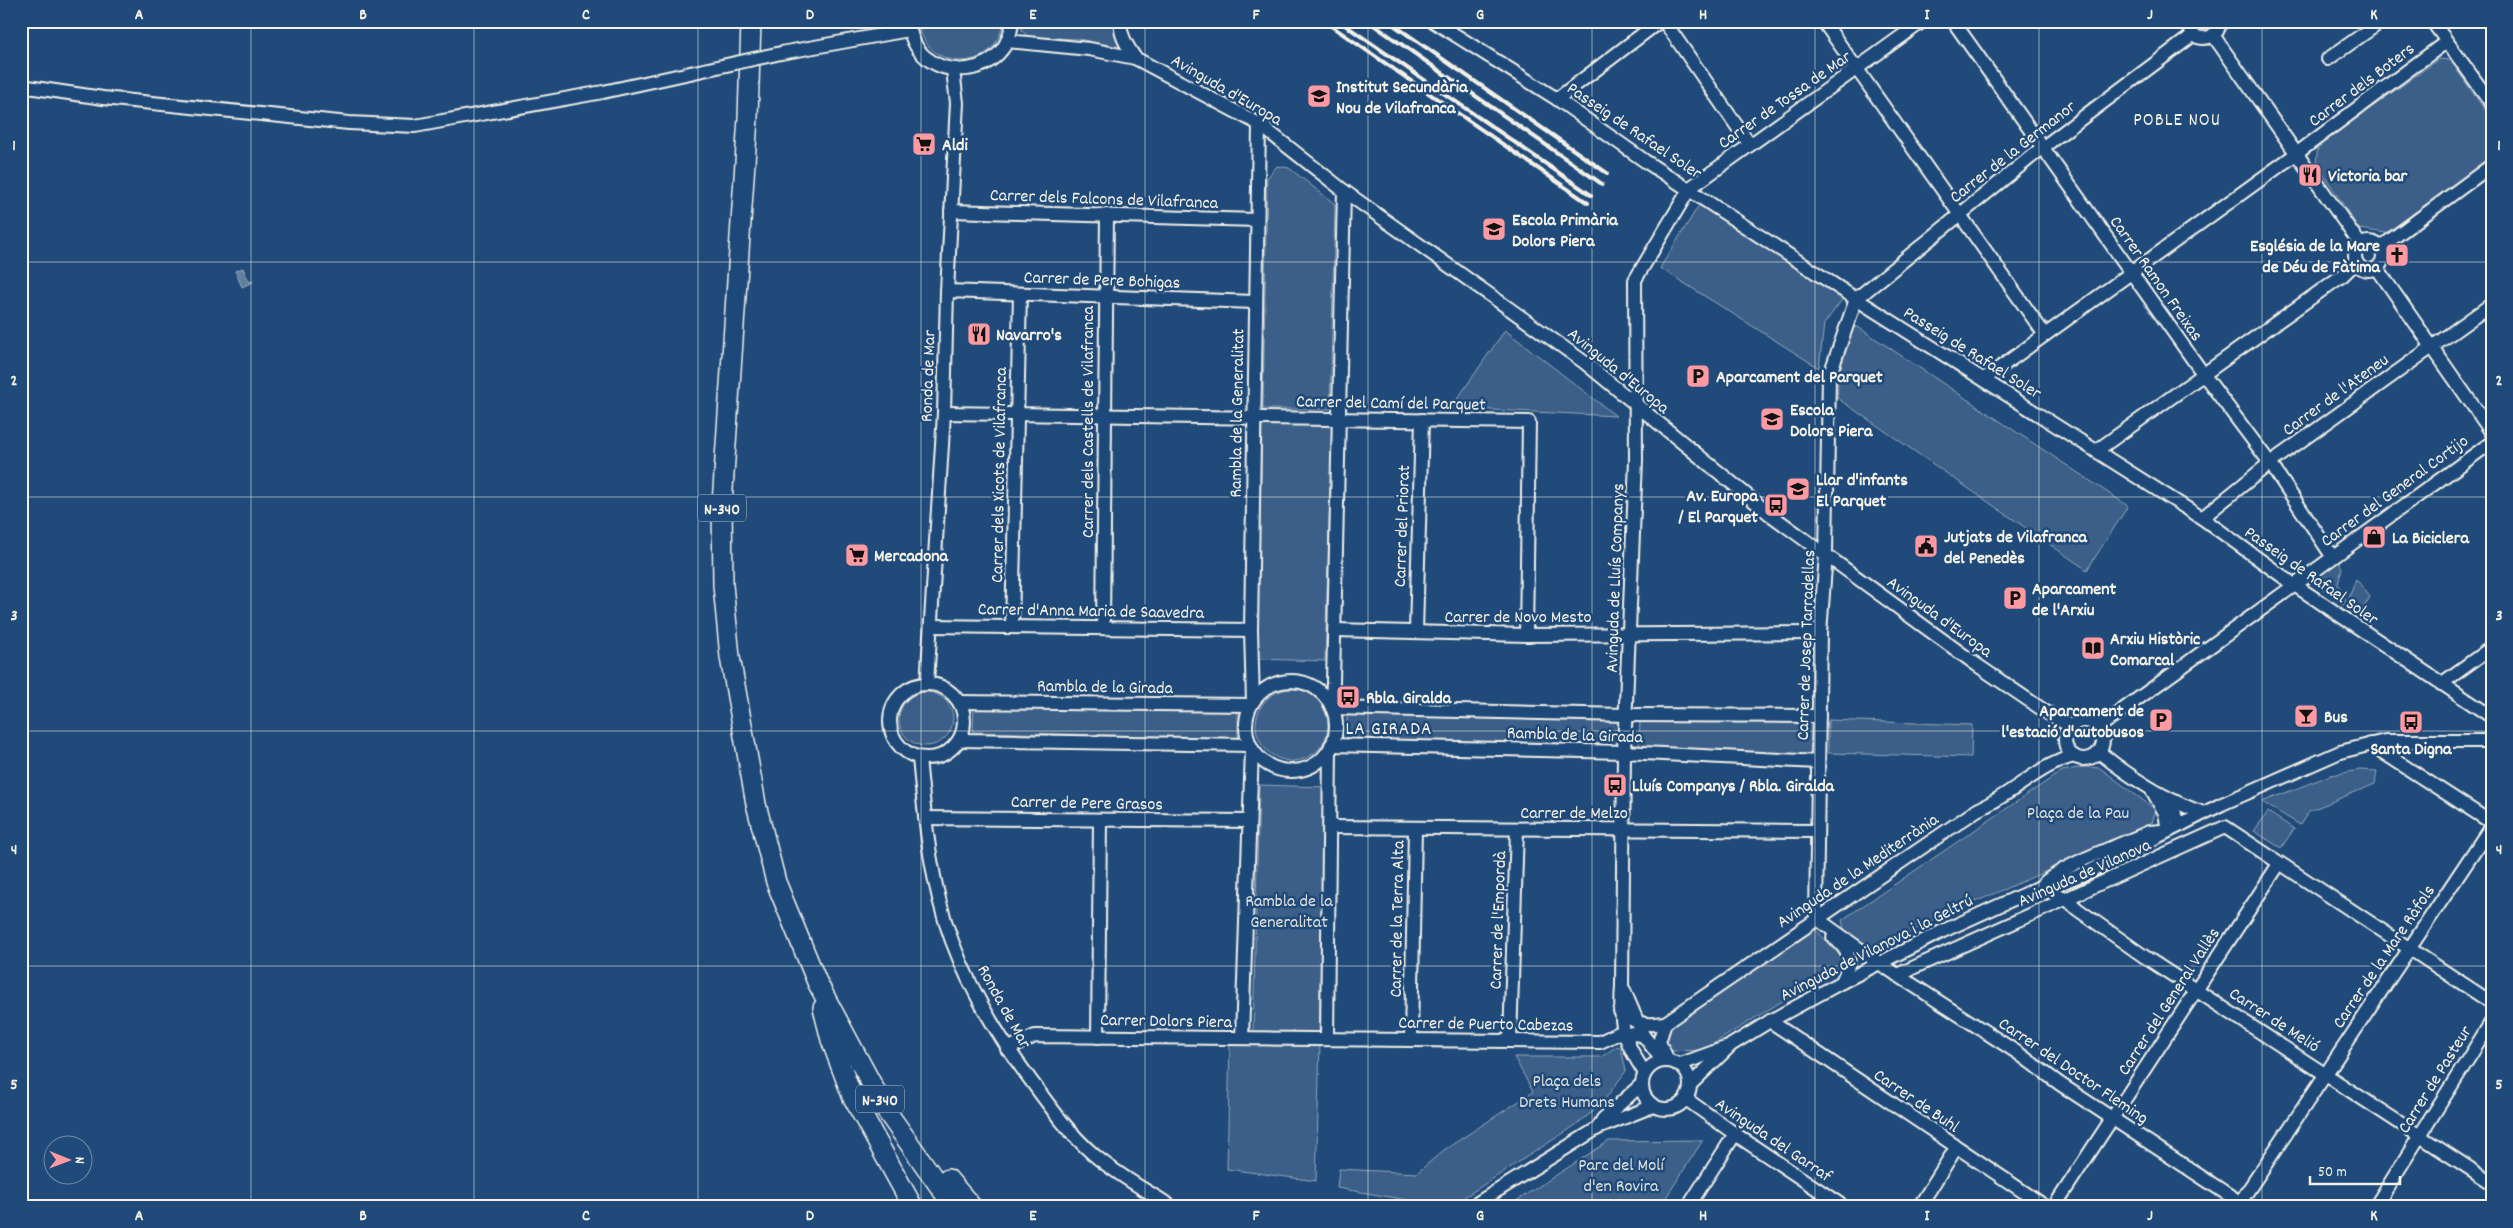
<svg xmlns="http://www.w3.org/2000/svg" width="2513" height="1228" font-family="Dekko,sans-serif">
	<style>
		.green { fill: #3a5f88; stroke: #97a8b8 }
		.water { fill: #627e9d; stroke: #9cacbb }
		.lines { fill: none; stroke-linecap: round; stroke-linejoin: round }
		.minor-casing { stroke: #f4f1e8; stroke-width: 16 }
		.highway-casing { stroke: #f4f1e8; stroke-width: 22 }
		.minor { stroke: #1f4a7a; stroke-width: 12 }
		.highway { stroke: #1f4a7a; stroke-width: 19 }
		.rail { stroke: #f4f1e8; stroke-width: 4 }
		.minor-bridge-casing { stroke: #f4f1e8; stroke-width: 16; stroke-linecap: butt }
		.minor-bridge { stroke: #1f4a7a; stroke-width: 12 }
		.grid { fill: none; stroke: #f4f1e8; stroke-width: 1; stroke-opacity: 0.55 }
		.labels { text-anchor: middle; stroke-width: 5; stroke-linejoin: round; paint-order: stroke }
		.shield { fill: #1f4a7a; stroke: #b4bfc7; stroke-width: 1 }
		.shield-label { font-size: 16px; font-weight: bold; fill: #f4f1e8 }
		.street-label { font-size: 18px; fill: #f4f1e8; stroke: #1f4a7a }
		.poi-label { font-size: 18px; font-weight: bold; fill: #f4f1e8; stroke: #1f4a7a; text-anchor: start }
		.park-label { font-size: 18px; fill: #e1e2de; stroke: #1f4a7a }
		.neighbourhood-label { font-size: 19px; letter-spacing: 1px; fill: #f4f1e8; stroke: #1f4a7a }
		.neatline { fill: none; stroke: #f4f1e8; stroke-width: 2 }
		.grid-label { font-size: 16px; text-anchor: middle; font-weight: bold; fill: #f4f1e8 }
	</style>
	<rect width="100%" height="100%" fill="#1f4a7a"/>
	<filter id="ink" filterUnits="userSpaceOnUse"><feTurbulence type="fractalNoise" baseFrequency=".02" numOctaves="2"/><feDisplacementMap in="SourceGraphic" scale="10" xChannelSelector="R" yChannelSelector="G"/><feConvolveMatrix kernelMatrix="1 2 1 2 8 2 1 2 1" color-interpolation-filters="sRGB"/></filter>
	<g filter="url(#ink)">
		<g class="green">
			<path d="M 918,21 L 1003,21 C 998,74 925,74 918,21 Z"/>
			<polygon points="1021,21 1115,21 1125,48 1078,39 1029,37 1022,31"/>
			<polygon points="2439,59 2450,60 2492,120 2492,157 2386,233 2359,229 2316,163 2318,146"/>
			<polygon points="1277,166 1289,168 1335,204 1330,409 1263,409 1267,178"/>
			<polygon points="1701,202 1844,297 1824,324 1819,368 1660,268"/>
			<polygon points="1858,327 2128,506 2087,570 1837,398 1839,373 1853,328"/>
			<polygon points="1505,330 1616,416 1451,408"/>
			<polygon points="1332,424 1325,661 1257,659 1262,425"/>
			<polygon points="2339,562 2342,568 2338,584 2346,600 2344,605 2315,583 2316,578"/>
			<polygon points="2356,579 2370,597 2360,614 2351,610 2349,598"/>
			<circle cx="1292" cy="725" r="36"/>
			<circle cx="926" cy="719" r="27"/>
			<polygon points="974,706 1238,710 1238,738 973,732"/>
			<polygon points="1347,712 1619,720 1618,747 1347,741"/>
			<polygon points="1640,719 1812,720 1810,755 1639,748"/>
			<polygon points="1828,720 1972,725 1971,757 1828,753"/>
			<polygon points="2084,767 2100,768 2156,810 2151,826 1933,920 1878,950 1845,933 1842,920 2062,771"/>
			<polygon points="2360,770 2377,771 2375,784 2309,811 2300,825 2262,802 2331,775"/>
			<polygon points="1259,785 1325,787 1319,1034 1253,1033"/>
			<polygon points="2268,812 2294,829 2281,848 2254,831"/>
			<polygon points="1814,928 1846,962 1703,1050 1671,1051 1662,1039 1671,1022"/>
			<polygon points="1230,1043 1320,1043 1316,1181 1227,1169"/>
			<polygon points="1617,1046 1621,1048 1626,1071 1599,1107 1573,1127 1449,1207 1337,1188 1339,1169 1417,1173 1444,1150 1533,1092 1514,1057 1601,1057"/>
			<polygon points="1703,1140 1660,1207 1507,1207 1609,1141"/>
		</g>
		<polygon class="water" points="243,268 249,281 253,282 242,287 235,271"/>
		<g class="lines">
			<g class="minor-casing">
				<g id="minor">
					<path d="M 909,21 C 912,86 1008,85 1012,21"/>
					<path d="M 1121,21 C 1119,35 1128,47 1135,58"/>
					<polyline points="1433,21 1557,99 1645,161 1856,299 2202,518 2293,584 2492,717"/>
					<polyline points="1664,21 1750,145"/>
					<polyline points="1823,21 2045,335"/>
					<polyline points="1953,21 2204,375 2270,463 2332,556"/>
					<path d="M 2187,21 L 2193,35 C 2206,42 2219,36 2220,21"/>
					<polyline points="2432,21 2492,104"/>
					<polyline points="2491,21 2492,22"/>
					<polyline points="2193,35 2042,148 1856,299 1829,377 1826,554 1820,633 1816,918 1879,963 2018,1053 2060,1084 2247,1207"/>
					<polyline points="2213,35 2360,244"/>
					<polyline points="1007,41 1089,49 1135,58 1259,124 1344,191 1584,362 1771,515 1977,665 2046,712 2070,726"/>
					<polyline points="781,53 909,30"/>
					<polyline points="2328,59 2382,21"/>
					<polyline points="21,86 103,98 349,123 415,126 603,92 690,73"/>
					<polyline points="1557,99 1660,21"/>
					<polyline points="951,211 1257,220"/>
					<circle cx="2369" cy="256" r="14"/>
					<polyline points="2381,247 2492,165"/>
					<polyline points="2377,268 2492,433"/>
					<polyline points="947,291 1255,302"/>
					<polyline points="1984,379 2296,154 2446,42"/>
					<polyline points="944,413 1529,422 1526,635"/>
					<polyline points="2096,451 2343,275 2356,262"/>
					<polyline points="2202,518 2270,463 2492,304"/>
					<polyline points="931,626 1251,630"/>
					<polyline points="1012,627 1020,294"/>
					<polyline points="1103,628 1107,215"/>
					<polyline points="1335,630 1526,635 1820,633"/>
					<polyline points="1416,632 1422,420"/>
					<circle cx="1291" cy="726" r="45"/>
					<circle cx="927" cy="721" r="37"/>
					<polyline points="927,684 944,413 947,291 957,103 953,70"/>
					<polyline points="2441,684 2492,647"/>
					<polyline points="959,702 1251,705"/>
					<polyline points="1253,702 1251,630 1259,124"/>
					<polyline points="1331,705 1333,683 1344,191"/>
					<polyline points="1332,708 1626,715 1819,716"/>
					<circle cx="2084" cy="740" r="19"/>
					<polyline points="2099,727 2492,442"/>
					<polyline points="959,740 1250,745"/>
					<polyline points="2370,744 2492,823"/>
					<polyline points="1331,745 1624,752 1818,762"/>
					<path d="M 2099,752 C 2130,777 2166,801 2204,813"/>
					<path d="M 919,758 C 925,819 930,883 952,941 C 971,992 999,1038 1032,1082 C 1051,1108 1069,1133 1093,1154 C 1117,1175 1146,1190 1172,1207"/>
					<polyline points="2152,790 2165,813 2168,831"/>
					<polyline points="2166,797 2181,825"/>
					<polyline points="925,818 1248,821"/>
					<polyline points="1330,827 1817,831"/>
					<polyline points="2040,887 2067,899 2077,909 2145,957 2492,1183"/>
					<path d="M 2040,887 C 2061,864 2119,846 2149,832 L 2161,831"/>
					<path d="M 1833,937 C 1852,953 1852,960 1842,982"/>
					<polyline points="1897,975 2225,827 2492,1003"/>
					<polyline points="1624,990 1643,1035 1663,1061"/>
					<path d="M 1620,1011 C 1635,1024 1645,1026 1665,1023 L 1977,810 C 2012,795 2039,765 2074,756"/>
					<polyline points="1770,1021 2046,1207"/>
					<polyline points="1665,1023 1659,1042 1666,1056"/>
					<polyline points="1098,1037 1100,820"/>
					<polyline points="1242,1038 1252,749"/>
					<polyline points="1327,1039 1330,748"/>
					<polyline points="1411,1040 1415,829"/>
					<polyline points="1510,1041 1517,829"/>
					<polyline points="1007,1049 1035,1036 1600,1042 1619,1033 1643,1035"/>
					<circle cx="1666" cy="1085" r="24"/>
					<polyline points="1678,1065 1725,1048"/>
					<path d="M 1645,1073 C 1623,1040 1619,1025 1622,986 L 1624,752 L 1636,460 L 1635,280 L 1690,188 L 1923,21"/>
					<polyline points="1690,1085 1731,1045 1770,1021 1842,982 1943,931 2040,887 2063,882 2086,873 2222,804 2340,752 2385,741 2492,741"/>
					<polyline points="1686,1099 1735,1134 1844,1207"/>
					<polyline points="1598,1128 1603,1119 1642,1084"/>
					<polyline points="1471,1207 1598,1128 1653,1106"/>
					<polyline points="1688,1207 1735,1134"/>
					<polyline points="1919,1207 1956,1148"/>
					<polyline points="2054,1207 2279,864"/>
					<polyline points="2237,1207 2492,825"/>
					<polyline points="2375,1207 2492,1021"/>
					<polyline points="2490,1207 2492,1205"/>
				</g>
			</g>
			<g class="highway-casing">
				<g id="highway">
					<polyline points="751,21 748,118 722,504 723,585 730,657 756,804 776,882 817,982 885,1109 954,1207"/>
					<polyline points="823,1008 831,1040 852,1096 913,1207"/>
					<polyline points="948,1179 972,1207"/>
				</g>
			</g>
			<use href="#minor" class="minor"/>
			<use href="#highway" class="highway"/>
			<g class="rail">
				<polyline points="1324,21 1588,203"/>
				<polyline points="1339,21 1591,195"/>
				<polyline points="1368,21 1602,184"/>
				<polyline points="1388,21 1607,173"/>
			</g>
			<g class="minor-bridge-casing">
				<polyline id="minor-bridge" points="690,73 781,53"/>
			</g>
			<use href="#minor-bridge" class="minor-bridge"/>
		</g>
	</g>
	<path class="grid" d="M 251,21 L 251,1207M 474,21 L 474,1207M 698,21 L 698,1207M 921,21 L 921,1207M 1145,21 L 1145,1207M 1368,21 L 1368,1207M 1592,21 L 1592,1207M 1815,21 L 1815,1207M 2039,21 L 2039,1207M 2262,21 L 2262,1207M 21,262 L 2492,262M 21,497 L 2492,497M 21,731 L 2492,731M 21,966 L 2492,966"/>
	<defs>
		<g id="school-square" transform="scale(1.25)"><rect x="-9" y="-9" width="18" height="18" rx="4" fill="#ff9aa2" stroke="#1f4a7a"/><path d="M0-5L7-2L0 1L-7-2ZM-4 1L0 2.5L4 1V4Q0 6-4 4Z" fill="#111"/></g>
		<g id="supermarket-square" transform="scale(1.25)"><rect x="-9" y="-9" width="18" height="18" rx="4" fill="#ff9aa2" stroke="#1f4a7a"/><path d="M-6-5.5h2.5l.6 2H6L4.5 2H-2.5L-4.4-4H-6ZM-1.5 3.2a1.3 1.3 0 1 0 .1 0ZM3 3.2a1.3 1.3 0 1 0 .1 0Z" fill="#111"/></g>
		<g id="restaurant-square" transform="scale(1.25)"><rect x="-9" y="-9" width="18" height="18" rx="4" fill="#ff9aa2" stroke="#1f4a7a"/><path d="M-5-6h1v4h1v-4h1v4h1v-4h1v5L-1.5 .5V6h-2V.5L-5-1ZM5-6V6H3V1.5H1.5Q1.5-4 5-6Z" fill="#111"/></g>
		<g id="church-square" transform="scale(1.25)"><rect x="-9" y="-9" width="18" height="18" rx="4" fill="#ff9aa2" stroke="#1f4a7a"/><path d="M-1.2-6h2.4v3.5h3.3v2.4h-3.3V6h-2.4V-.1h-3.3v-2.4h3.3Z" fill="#111"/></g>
		<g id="parking-square" transform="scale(1.25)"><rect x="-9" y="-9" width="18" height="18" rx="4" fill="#ff9aa2" stroke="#1f4a7a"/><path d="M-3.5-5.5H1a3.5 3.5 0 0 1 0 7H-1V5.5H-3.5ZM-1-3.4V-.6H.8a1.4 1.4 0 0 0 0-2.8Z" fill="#111"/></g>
		<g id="bus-square" transform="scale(1.25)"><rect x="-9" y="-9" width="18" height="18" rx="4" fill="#ff9aa2" stroke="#1f4a7a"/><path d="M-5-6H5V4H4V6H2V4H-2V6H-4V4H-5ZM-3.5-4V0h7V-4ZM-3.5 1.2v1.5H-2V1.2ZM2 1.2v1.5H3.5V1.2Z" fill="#111"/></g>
		<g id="shop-square" transform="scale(1.25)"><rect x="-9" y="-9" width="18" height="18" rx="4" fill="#ff9aa2" stroke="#1f4a7a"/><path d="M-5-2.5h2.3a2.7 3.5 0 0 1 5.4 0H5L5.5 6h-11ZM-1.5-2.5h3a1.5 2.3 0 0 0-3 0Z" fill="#111"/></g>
		<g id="civic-square" transform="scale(1.25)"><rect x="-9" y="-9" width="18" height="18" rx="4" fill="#ff9aa2" stroke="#1f4a7a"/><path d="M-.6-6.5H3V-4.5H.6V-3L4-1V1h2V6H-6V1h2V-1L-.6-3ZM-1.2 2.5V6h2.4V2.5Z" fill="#111"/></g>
		<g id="library-square" transform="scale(1.25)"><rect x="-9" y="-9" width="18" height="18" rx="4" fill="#ff9aa2" stroke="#1f4a7a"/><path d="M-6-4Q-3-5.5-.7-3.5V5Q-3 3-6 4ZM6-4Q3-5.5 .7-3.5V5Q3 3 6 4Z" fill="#111"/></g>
		<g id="bar-square" transform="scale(1.25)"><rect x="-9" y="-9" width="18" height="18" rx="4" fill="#ff9aa2" stroke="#1f4a7a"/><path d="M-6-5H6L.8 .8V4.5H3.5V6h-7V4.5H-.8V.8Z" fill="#111"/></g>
	</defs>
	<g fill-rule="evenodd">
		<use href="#school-square" x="1319" y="96"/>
		<use href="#supermarket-square" x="924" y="144"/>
		<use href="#restaurant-square" x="2310" y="175"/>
		<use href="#school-square" x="1494" y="229"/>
		<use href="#church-square" x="2397" y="255"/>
		<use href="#restaurant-square" x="979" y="334"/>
		<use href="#parking-square" x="1698" y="376"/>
		<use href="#school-square" x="1772" y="419"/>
		<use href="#school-square" x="1798" y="489"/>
		<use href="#bus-square" x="1776" y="505"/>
		<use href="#shop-square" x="2374" y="537"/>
		<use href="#civic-square" x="1926" y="546"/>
		<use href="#supermarket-square" x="857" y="555"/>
		<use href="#parking-square" x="2015" y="598"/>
		<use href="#library-square" x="2093" y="648"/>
		<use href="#bus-square" x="1348" y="697"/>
		<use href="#bar-square" x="2306" y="716"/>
		<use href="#parking-square" x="2161" y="720"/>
		<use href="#bus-square" x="2411" y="722"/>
		<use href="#bus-square" x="1615" y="785"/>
	</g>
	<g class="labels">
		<g class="shield">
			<rect x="698" y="494.5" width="48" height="27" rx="4"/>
			<rect x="856" y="1085.5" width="48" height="27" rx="4"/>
		</g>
		<g class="shield-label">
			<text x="722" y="514">N-340</text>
			<text x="880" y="1105">N-340</text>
		</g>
		<g class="street-label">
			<text transform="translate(2361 84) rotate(-37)" y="6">Carrer dels Boters</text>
			<text transform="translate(1227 89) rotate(30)" y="6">Avinguda d'Europa</text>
			<text transform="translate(1784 99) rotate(-35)" y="6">Carrer de Tossa de Mar</text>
			<text transform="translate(1635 130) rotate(34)" y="6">Passeig de Rafael Soler</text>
			<text transform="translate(2012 151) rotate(-38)" y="6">Carrer de la Germanor</text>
			<text transform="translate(1104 198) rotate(2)" y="6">Carrer dels Falcons de Vilafranca</text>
			<text transform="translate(2157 278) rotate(55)" y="6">Carrer Ramon Freixas</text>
			<text transform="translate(1102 279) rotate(2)" y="6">Carrer de Pere Bohigas</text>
			<text transform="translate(1973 352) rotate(32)" y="6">Passeig de Rafael Soler</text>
			<text transform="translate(1619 370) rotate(39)" y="6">Avinguda d'Europa</text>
			<text transform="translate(927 376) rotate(-88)" y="6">Ronda de Mar</text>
			<text transform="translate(2335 394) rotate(-36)" y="6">Carrer de l'Ateneu</text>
			<text transform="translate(1391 402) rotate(1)" y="6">Carrer del Camí del Parquet</text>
			<text transform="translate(1236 413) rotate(-89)" y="6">Rambla de la Generalitat</text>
			<text transform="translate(1087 422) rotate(-90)" y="6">Carrer dels Castells de Vilafranca</text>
			<text transform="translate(998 475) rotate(-89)" y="6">Carrer dels Xicots de Vilafranca</text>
			<text transform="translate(2394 490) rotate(-36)" y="6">Carrer del General Cortijo</text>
			<text transform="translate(1401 526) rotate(-88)" y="6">Carrer del Priorat</text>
			<text transform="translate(2312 575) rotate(35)" y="6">Passeig de Rafael Soler</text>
			<text transform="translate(1614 578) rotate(-88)" y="6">Avinguda de Lluís Companys</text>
			<text transform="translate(1091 610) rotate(1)" y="6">Carrer d'Anna Maria de Saavedra</text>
			<text x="1518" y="622">Carrer de Novo Mesto</text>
			<text transform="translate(1940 616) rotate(36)" y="6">Avinguda d'Europa</text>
			<text transform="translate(1805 645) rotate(-88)" y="6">Carrer de Josep Tarradellas</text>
			<text transform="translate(1105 686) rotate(1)" y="6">Rambla de la Girada</text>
			<text transform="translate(1575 734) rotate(2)" y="6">Rambla de la Girada</text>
			<text transform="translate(1087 802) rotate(1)" y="6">Carrer de Pere Grasos</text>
			<text x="1574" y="818">Carrer de Melzo</text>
			<text transform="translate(1857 870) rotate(-34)" y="6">Avinguda de la Mediterrània</text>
			<text transform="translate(2084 872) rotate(-24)" y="6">Avinguda de Vilanova</text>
			<text transform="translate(1396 919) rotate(-89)" y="6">Carrer de la Terra Alta</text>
			<text transform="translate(1497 920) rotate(-88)" y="6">Carrer de l'Empordà</text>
			<text transform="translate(1876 947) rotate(-27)" y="6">Avinguda de Vilanova i la Geltrú</text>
			<text transform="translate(2383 956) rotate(-56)" y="6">Carrer de la Mare Ràfols</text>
			<text transform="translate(2168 1001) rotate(-57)" y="6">Carrer del General Vallès</text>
			<text transform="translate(1005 1006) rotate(61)" y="6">Ronda de Mar</text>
			<text transform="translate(2275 1019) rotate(33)" y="6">Carrer de Melió</text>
			<text transform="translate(1166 1020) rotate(1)" y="6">Carrer Dolors Piera</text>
			<text transform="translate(1486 1023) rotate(1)" y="6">Carrer de Puerto Cabezas</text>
			<text transform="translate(2074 1070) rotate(34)" y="6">Carrer del Doctor Fleming</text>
			<text transform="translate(2434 1079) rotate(-58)" y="6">Carrer de Pasteur</text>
			<text transform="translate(1917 1100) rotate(34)" y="6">Carrer de Buhl</text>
			<text transform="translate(1774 1139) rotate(34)" y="6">Avinguda del Garraf</text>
		</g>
		<g class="poi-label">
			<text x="1336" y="92">Institut Secundària<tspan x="1336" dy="21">Nou de Vilafranca</tspan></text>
			<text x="942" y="150">Aldi</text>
			<text x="2328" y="181">Victoria bar</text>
			<text x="1512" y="225">Escola Primària<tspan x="1512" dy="21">Dolors Piera</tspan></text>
			<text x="2380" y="251" text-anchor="end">Església de la Mare<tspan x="2380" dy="21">de Déu de Fàtima</tspan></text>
			<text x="996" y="340">Navarro's</text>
			<text x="1716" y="382">Aparcament del Parquet</text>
			<text x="1790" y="415">Escola<tspan x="1790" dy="21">Dolors Piera</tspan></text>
			<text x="1816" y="485">Llar d'infants<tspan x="1816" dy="21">El Parquet</tspan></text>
			<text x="1758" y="501" text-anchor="end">Av. Europa<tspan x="1758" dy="21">/ El Parquet</tspan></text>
			<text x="1944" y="542">Jutjats de Vilafranca<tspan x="1944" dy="21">del Penedès</tspan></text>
			<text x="2392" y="543">La Biciclera</text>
			<text x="874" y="561">Mercadona</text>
			<text x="2032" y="594">Aparcament<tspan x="2032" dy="21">de l'Arxiu</tspan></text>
			<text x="2110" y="644">Arxiu Històric<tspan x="2110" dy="21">Comarcal</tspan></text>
			<text x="1366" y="703">Rbla. Giralda</text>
			<text x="2144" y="716" text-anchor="end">Aparcament de<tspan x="2144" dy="21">l'estació d'autobusos</tspan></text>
			<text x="2324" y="722">Bus</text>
			<text x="2411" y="754" text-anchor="middle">Santa Digna</text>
			<text x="1632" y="791">Lluís Companys / Rbla. Giralda</text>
		</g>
		<g class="park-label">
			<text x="2078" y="818">Plaça de la Pau</text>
			<text x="1289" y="906">Rambla de la<tspan x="1289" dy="21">Generalitat</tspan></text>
			<text x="1567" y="1086">Plaça dels<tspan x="1567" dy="21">Drets Humans</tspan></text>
			<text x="1621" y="1170">Parc del Molí<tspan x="1621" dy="21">d'en Rovira</tspan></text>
		</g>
		<g class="neighbourhood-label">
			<text x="2177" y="125">POBLE NOU</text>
			<text x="1389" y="734">LA GIRADA</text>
		</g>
	</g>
	<rect width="2513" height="1228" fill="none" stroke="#1f4a7a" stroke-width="55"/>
	<g transform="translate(68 1160) rotate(91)"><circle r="24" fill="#1f4a7a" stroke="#748da6"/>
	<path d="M0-4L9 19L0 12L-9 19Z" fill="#ff9aa2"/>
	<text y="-8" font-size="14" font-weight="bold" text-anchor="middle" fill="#f4f1e8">N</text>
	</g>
	<path d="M2310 1176v8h90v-8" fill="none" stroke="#f4f1e8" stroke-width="2.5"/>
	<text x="2318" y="1176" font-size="15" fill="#f4f1e8" stroke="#1f4a7a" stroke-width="4" paint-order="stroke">50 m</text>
	<rect x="28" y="28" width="2458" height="1172" class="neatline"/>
	<g class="grid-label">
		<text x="139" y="19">A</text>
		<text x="363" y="19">B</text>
		<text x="586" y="19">C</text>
		<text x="810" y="19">D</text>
		<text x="1033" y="19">E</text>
		<text x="1256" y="19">F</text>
		<text x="1480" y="19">G</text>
		<text x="1703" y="19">H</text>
		<text x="1927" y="19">I</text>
		<text x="2150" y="19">J</text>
		<text x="2374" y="19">K</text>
		<text x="14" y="150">1</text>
		<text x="2499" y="150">1</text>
		<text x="14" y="385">2</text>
		<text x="2499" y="385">2</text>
		<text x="14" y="620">3</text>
		<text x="2499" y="620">3</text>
		<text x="14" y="854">4</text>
		<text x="2499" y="854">4</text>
		<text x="14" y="1089">5</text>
		<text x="2499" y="1089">5</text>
		<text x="139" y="1220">A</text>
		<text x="363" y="1220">B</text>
		<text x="586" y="1220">C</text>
		<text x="810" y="1220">D</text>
		<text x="1033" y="1220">E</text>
		<text x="1256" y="1220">F</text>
		<text x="1480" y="1220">G</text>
		<text x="1703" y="1220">H</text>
		<text x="1927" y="1220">I</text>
		<text x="2150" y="1220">J</text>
		<text x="2374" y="1220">K</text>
	</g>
</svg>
